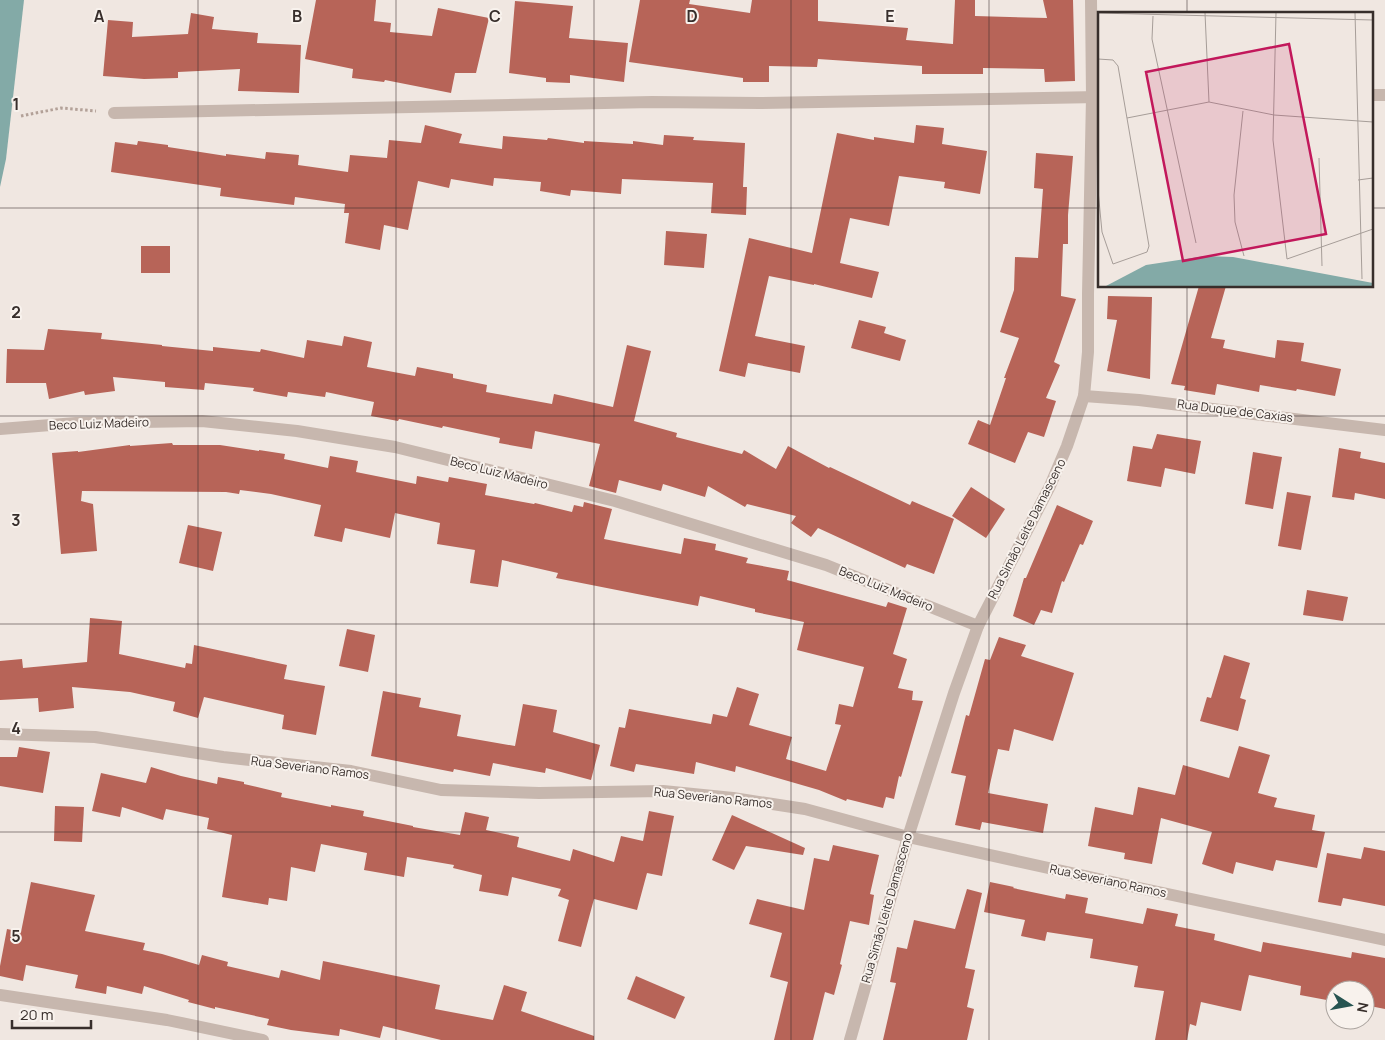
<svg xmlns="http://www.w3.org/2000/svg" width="1385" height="1040" font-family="Manrope,sans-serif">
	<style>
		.water { fill: #83aaa7 }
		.building { fill: #b76458 }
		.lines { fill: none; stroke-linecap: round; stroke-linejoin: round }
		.path { stroke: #b3a198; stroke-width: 3; stroke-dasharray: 2.5 2.5; stroke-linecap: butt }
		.minor { stroke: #c7b7ae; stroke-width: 12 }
		.grid { fill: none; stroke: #372e2b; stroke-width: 1; stroke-opacity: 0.55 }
		.labels { text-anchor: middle; stroke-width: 4; stroke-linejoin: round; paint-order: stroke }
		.street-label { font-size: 12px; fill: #372e2b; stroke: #f8f2ed }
		.inset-road { fill: none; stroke: #a69d98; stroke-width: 1 }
		.view { fill: #c2185b; fill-opacity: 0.15; stroke: #c2185b; stroke-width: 2.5 }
		.inset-edge { fill: none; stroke: #372e2b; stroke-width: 2.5 }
		.grid-label { font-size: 16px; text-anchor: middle; font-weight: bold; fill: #372e2b; stroke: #f8f2ed; stroke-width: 4; stroke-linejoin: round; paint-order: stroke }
	</style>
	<rect width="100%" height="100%" fill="#f0e7e1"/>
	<polygon class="water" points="0,0 24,0 6,159 0,187"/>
	<g class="building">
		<polygon points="316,0 376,0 374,21 391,23 390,32 432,36 438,8 489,18 476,73 455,73 451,93 385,80 384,82 352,78 353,69 305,59"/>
		<polygon points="640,0 690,0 689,4 750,13 752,0 818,0 818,21 908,28 906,40 953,44 955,0 975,0 975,16 1047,18 1043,0 1073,0 1075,81 1045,82 1044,69 983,68 983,74 922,74 922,66 818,59 817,67 769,66 769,82 743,82 743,78 629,62"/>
		<polygon points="515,1 573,6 569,38 628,43 624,82 570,75 570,83 546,82 546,78 509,73"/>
		<polygon points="191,13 214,17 212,29 258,33 257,43 301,45 299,93 238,91 240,69 178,72 178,78 144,79 103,76 108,20 133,22 132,37 188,34"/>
		<polygon points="425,125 462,134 459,143 502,149 503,136 547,140 548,138 584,143 584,141 633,144 633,141 663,145 664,135 694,137 693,140 745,143 743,187 747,187 746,215 711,213 713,183 622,179 621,194 571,190 570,196 540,191 541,182 494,178 493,186 451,179 449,188 418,181 408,230 384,225 380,250 345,243 349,213 344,213 345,204 295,197 294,205 220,196 221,188 111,172 115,142 137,145 138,141 168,145 168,147 226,156 226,154 265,159 266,152 299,155 298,165 348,172 350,155 387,158 389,140 421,143"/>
		<polygon points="916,125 944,128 942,144 987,151 980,194 944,188 945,182 899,176 889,226 850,218 840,263 879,272 872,298 814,284 814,285 769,276 755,336 805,346 800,373 748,363 745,377 719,371 749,238 812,253 837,133 874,140 874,137 914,143"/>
		<polygon points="1036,153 1073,156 1068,215 1068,244 1063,244 1061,296 1076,299 1054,362 1060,365 1046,398 1056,401 1044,437 1028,432 1015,463 968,444 978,420 990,425 1006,378 1004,378 1019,338 1000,332 1014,290 1015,257 1038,258 1043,189 1034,188"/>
		<polygon points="666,231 707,234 704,268 664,265"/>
		<rect x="141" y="246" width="29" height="27"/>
		<polygon points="1199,286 1226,286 1211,338 1225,340 1223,348 1275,358 1277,340 1304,343 1301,361 1341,369 1335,396 1297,389 1296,391 1260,385 1259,392 1217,384 1215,395 1184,390 1185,386 1171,384"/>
		<polygon points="1108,296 1152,297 1150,379 1107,371 1117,320 1107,319"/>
		<polygon points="859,320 886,327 884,333 906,340 900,361 851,348"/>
		<polygon points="48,329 102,333 101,339 162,345 162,346 213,351 213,347 260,352 261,349 304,358 307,340 342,346 344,336 372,342 367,367 415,376 417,367 453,374 453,378 487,385 486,392 552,404 554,394 613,407 627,345 651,351 634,421 677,433 676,437 742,454 744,450 776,469 788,446 829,468 830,467 910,505 912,501 954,519 934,574 907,564 905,568 818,528 811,537 791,523 796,516 747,504 745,507 708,486 705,497 663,484 661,491 619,480 616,493 589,486 600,444 535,431 532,449 499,443 500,438 443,426 442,428 399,419 398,421 371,416 374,402 326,392 325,397 288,392 287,397 253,391 254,388 205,383 204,390 165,387 165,382 113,377 115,391 85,395 84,391 49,399 46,383 6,383 7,349 44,350"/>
		<polygon points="1157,434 1201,441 1195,474 1165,468 1161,487 1127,481 1133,446 1152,449"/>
		<polygon points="172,443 173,445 220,445 259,451 259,450 285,454 284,459 328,468 330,456 358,461 356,472 416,484 417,476 448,482 449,477 487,484 485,495 534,504 535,503 572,512 574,505 583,507 584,502 612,509 604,539 681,554 684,538 716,544 715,550 748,558 746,563 789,571 787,580 886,607 888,602 907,608 893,654 907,659 898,688 913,691 912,700 923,701 901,777 899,776 894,799 886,797 883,808 847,799 846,801 819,790 736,766 735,772 696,762 694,774 636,764 634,772 610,766 619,727 625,728 629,709 711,724 713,714 727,717 737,687 759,694 749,725 792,737 786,759 826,771 841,725 835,724 839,704 853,707 864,667 797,650 804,622 755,612 755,609 700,596 698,606 556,578 558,573 502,560 498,587 470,583 475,550 437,544 440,523 395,513 390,538 345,528 342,542 314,536 321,505 271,494 240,490 239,494 226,492 82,491 81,501 93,504 97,551 61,554 52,453 78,451 78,452 130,445 130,446"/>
		<polygon points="1339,448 1361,452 1360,458 1385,463 1385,499 1355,493 1354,500 1332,497"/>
		<polygon points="1253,452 1282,457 1273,509 1245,504"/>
		<polygon points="971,487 1005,509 986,538 952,516"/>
		<polygon points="1287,492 1311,496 1301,550 1278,546"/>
		<polygon points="1057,505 1093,521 1083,545 1080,544 1064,582 1062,581 1052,613 1041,610 1034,625 1013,616 1024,578 1026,578"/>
		<polygon points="188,525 222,532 213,571 179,563"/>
		<polygon points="1307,590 1348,597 1343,621 1303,615"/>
		<polygon points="90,618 122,621 119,654 185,668 186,663 192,664 194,645 287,665 284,679 325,686 316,735 282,729 284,715 204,697 198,718 173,711 175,702 130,692 72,687 74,708 39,712 38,698 0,700 0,661 22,659 23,668 87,662"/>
		<polygon points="347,629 375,635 368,672 339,666"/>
		<polygon points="999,637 1026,645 1021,656 1074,673 1053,741 1014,729 1009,751 998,749 988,793 1048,804 1043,833 982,822 980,830 955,825 966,776 951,773 966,715 969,716 985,659 990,660"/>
		<polygon points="1224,655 1250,663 1240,698 1246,700 1238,731 1200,721 1207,697 1211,698"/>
		<polygon points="383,691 421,698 419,707 461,715 457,736 515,746 523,704 557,710 553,732 600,745 591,780 546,768 545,773 493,763 490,776 454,769 453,772 371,756"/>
		<polygon points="1239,746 1270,755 1258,793 1277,798 1274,807 1315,815 1312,830 1325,832 1317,868 1276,860 1273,871 1236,862 1233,874 1202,864 1212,832 1161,818 1152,864 1124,859 1125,853 1088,846 1095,807 1133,815 1138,787 1175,795 1183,765 1229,778"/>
		<polygon points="19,747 50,752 43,793 0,786 0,757 17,757"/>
		<polygon points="151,767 181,776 217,784 218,777 244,782 244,784 282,793 281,797 331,807 331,805 364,811 363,816 413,826 413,827 460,835 465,812 489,817 486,830 519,837 517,847 570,861 573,849 614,862 621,836 643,841 649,811 674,816 662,876 647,873 637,910 594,899 581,947 558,941 569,900 558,896 561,889 512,877 508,896 479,891 482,875 453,868 454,865 407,857 404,877 364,870 367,853 321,844 315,872 291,867 287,901 269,898 268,905 222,897 232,835 207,829 209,818 166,809 163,820 122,807 120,817 92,811 101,773 146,783"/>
		<polygon points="55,806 84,807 82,842 54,841"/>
		<polygon points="732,815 805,848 803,855 746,846 734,870 712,860"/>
		<polygon points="833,845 879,855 870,894 874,895 869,925 850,921 840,964 842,965 834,995 825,992 813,1040 774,1040 788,982 770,977 782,933 749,924 757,899 804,910 814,858 829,861"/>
		<polygon points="1364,847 1385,851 1385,906 1343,898 1341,906 1318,902 1327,853 1361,859"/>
		<polygon points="31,882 95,895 85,931 145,943 143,950 162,954 199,965 202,955 228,962 227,966 279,978 281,970 320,980 323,961 440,985 435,1009 493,1020 504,985 527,992 521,1011 594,1036 594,1040 441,1040 383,1026 380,1038 340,1029 339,1036 291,1030 267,1025 269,1019 215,1007 215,1009 188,1002 189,1000 144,986 142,994 107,986 106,994 75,988 78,975 26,965 23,981 0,976 0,966 7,929 21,932"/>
		<polygon points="990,882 1014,887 1013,888 1065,899 1066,894 1088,898 1085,913 1143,924 1147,908 1178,914 1175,926 1215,934 1214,940 1261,952 1263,942 1351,958 1352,952 1385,958 1385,1009 1365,1005 1365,990 1335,990 1335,999 1332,998 1332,1001 1300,995 1301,986 1249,975 1241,1011 1201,1002 1196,1026 1190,1024 1187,1040 1155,1040 1164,991 1134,987 1138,966 1090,958 1093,939 1047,932 1045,941 1021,936 1025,920 984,912"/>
		<polygon points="967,889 982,893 965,968 975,970 967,1007 974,1009 967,1040 883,1040 896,983 890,982 897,947 907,949 914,920 955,929"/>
		<polygon points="636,976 685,997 675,1019 627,999"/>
	</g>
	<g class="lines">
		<polyline class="path" points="21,116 61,108 96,111"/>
		<g class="minor">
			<polyline points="1371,95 1385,95"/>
			<polyline points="114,113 652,102 760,103 1099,97"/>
			<polyline points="1084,396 1139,400 1385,430"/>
			<polyline points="0,429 76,423 202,421 297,431 395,447 615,501 826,565 978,626"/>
			<polyline points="0,734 95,737 223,757 351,771 441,790 539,793 663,791 733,798 805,809 908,837 1144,889 1385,940"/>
			<polyline points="0,995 167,1020 263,1040"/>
			<polyline points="850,1040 908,837 954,693 978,626 1050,486 1067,446 1084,396 1088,352 1088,294 1092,97 1091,0"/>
		</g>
	</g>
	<path class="grid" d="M 198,0 L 198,1040M 396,0 L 396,1040M 594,0 L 594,1040M 791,0 L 791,1040M 989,0 L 989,1040M 1187,0 L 1187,14M 0,208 L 1099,208M 1371,208 L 1385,208M 1187,286 L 1187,1040M 0,416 L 1385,416M 0,624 L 1385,624M 0,832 L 1385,832"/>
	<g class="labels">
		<g class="street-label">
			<text transform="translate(1235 411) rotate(7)" y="4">Rua Duque de Caxias</text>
			<text transform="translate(99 424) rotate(-2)" y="4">Beco Luiz Madeiro</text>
			<text transform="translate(499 473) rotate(14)" y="4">Beco Luiz Madeiro</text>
			<text transform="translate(1027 529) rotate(-63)" y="4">Rua Simão Leite Damasceno</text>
			<text transform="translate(886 589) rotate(22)" y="4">Beco Luiz Madeiro</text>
			<text transform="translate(310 768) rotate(7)" y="4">Rua Severiano Ramos</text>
			<text transform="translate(713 798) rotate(6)" y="4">Rua Severiano Ramos</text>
			<text transform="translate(1108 881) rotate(12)" y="4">Rua Severiano Ramos</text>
			<text transform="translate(887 908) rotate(-74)" y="4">Rua Simão Leite Damasceno</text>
		</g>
	</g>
	<g transform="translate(1098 12)">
		<rect width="275" height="275" fill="#f0e7e1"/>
		<path d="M 107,244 L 135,245 L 275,271 L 275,274 L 8,274 L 48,253 Z" fill="#83aaa7"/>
		<path class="inset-road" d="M 0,1 L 275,8M 107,1 L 111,90M 178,1 L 175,128 L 189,247 L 275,217M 257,1 L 264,267M 55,4 L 54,27 L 98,231M 0,47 L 15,48 L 20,54 L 51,234 L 49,240 L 15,252 L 4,220 L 0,178M 145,99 L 136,183 L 137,210 L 146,244M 29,106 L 111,90 L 176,103 L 275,110M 221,146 L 224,254M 260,168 L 275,166"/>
		<path class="view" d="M 191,32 L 228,222 L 85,249 L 48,60 Z"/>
		<rect width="275" height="275" class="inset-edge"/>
	</g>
	<g class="grid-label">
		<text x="99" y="22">A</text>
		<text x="297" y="22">B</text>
		<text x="495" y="22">C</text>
		<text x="692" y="22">D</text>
		<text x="890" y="22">E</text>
		<text x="16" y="110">1</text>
		<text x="16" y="318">2</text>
		<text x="16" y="526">3</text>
		<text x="16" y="734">4</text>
		<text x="16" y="942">5</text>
	</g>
	<g transform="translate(1350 1005) rotate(101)"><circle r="24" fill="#f8f2ed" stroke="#aba49f"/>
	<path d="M0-4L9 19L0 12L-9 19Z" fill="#265451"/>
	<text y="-8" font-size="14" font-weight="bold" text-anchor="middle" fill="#372e2b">N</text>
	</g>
	<path d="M12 1020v8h79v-8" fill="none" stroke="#372e2b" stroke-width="2.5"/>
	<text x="20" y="1020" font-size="15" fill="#372e2b" stroke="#f8f2ed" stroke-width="4" paint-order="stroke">20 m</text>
</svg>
